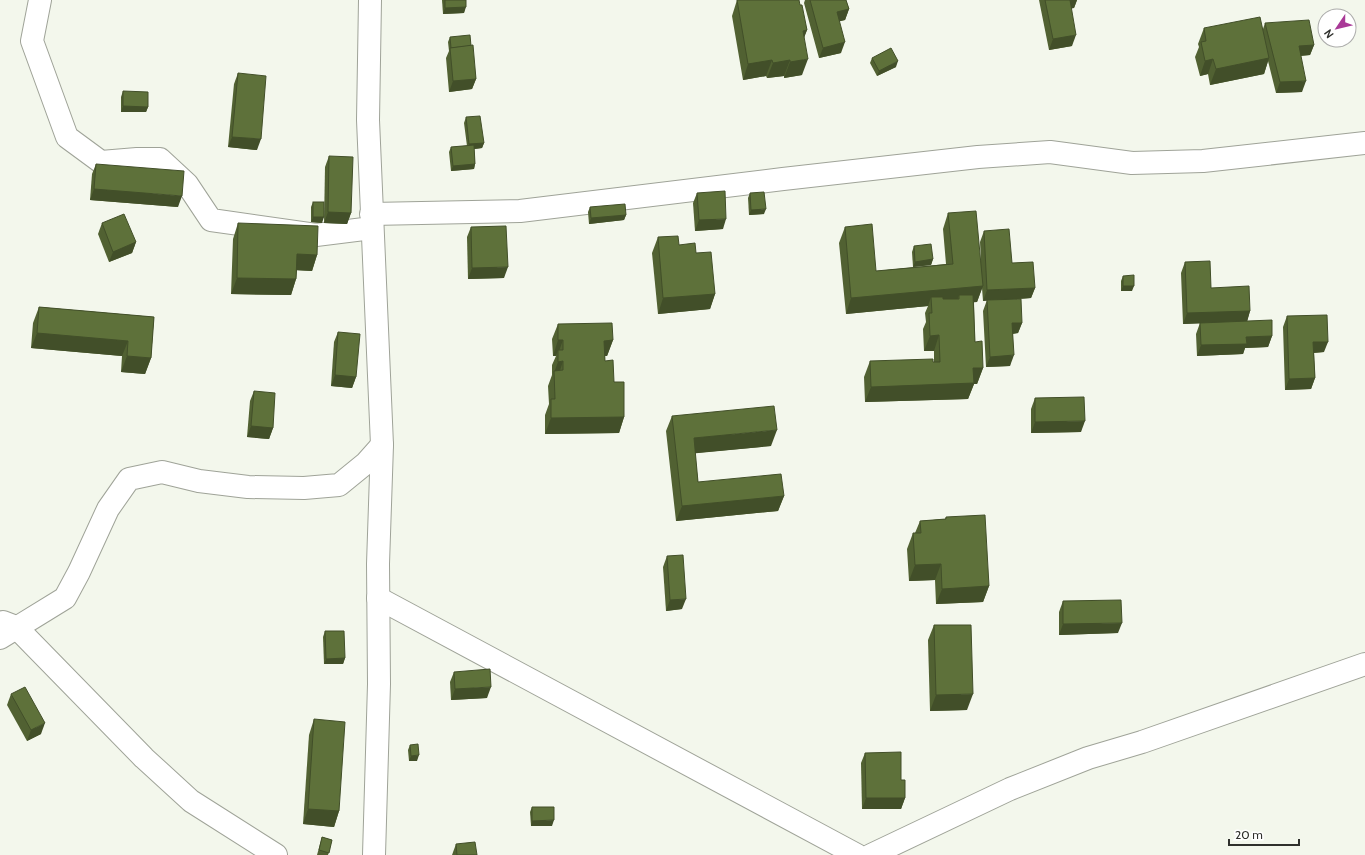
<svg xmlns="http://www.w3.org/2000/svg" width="1365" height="855" font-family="Cabin,sans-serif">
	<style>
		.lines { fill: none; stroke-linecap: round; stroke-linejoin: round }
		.minor-casing { stroke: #9fa398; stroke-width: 24 }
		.minor { stroke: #fff; stroke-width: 22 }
		.wall { fill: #516132 }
		.shaded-wall { fill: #424f29 }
		.building { fill: #5e713a; stroke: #424f29 }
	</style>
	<rect width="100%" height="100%" fill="#f3f7ec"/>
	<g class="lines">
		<g class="minor-casing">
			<g id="minor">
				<polyline points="40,0 32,41 67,137 101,162 137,159 160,159 187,184 211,220 316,235 372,228"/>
				<polyline points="370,0 368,120 382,445 378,564 379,684 374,855"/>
				<polyline points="371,214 520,211 783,179 978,157 1050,152 1132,163 1203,161 1365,143"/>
				<polyline points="378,598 857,855"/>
				<polyline points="3,622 16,627 144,758 191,801 276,855"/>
				<polyline points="0,638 65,598 79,572 108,509 129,479 162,472 199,481 248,487 304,488 339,485 366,463 382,445"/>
				<polyline points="871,855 1010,789 1088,758 1142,742 1365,664"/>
			</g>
		</g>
		<use href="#minor" class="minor"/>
	</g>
	<g class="wall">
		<polygon points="442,0 466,0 464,13 443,14"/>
		<polygon points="737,0 800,5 807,30 804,37 802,75 784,78 784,76 767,78 766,76 743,80 732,16"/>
		<polygon points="805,0 846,0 849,9 845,20 839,21 841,53 819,58 804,3"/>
		<polygon points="1039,0 1077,0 1074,8 1071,8 1072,46 1049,50"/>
		<polygon points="1265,23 1314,45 1310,55 1301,56 1302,92 1276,93 1268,61 1264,74 1210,85 1208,74 1200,76 1195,57 1199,47 1198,44 1204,28 1263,29"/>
		<polygon points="450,37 471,46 476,79 472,89 449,92 446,58 449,51 448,42"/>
		<polygon points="872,58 896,67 877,76 870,63"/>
		<polygon points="238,73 257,150 228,147 234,84"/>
		<polygon points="123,91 148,107 146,112 121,112 121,97"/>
		<polygon points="466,117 484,143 482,148 474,149 475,164 474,169 451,171 449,152 451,147 467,146 464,123"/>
		<polygon points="329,156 351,213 347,224 324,223 325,167"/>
		<polygon points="96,164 178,207 90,200 92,174"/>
		<polygon points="697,193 723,229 695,231 693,203"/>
		<polygon points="750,193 764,214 749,215 748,198"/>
		<polygon points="313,202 322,223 311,222 311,207"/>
		<polygon points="590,207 626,215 624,220 589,224 588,212"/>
		<polygon points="948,213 981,261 980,242 984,231 1012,263 1035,288 1031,298 1005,300 1022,323 1018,333 1013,334 1010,366 986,367 983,311 987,300 983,301 982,288 977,302 974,302 975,342 983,368 977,384 974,384 968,399 865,402 864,377 870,361 934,362 934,351 924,351 923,329 926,322 925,313 928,306 846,314 839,243 845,227 876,271 946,264 943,229"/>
		<polygon points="102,223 136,242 132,253 109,262 98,234"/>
		<polygon points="238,223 317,255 312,271 297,270 296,279 291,295 231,294 233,239"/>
		<polygon points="471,227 504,278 468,279 467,237"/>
		<polygon points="658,237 679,245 696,253 715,294 710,309 658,314 652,253"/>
		<polygon points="914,246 933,259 931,265 913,267 912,252"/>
		<polygon points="1185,262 1211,288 1250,311 1247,321 1272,336 1268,347 1245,348 1243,354 1197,356 1196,334 1200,323 1183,324 1181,273"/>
		<polygon points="1123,276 1132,291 1121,291 1121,281"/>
		<polygon points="39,307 154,317 151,358 145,374 121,372 122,356 31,348 33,323"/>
		<polygon points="1287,316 1324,352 1314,353 1315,378 1311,389 1285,390 1283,327"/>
		<polygon points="558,324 613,340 607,356 605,356 605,361 614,382 624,417 619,433 545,434 545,415 549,404 548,386 552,375 552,365 556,356 553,356 552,339"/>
		<polygon points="338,332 356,377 352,388 331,386 334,342"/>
		<polygon points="254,391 273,428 269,439 247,437 250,401"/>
		<polygon points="1035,398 1081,432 1031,433 1031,409"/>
		<polygon points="672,416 771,446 695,453 698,482 784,496 778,511 676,521 666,431"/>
		<polygon points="946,517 989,586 983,602 936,604 935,580 909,581 907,549 913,533 915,533 920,521 945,519"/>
		<polygon points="667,556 682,609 666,611 663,567"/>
		<polygon points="1063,601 1118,633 1059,635 1059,612"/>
		<polygon points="934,625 967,710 930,711 928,640"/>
		<polygon points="325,631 345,658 343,664 324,664 323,637"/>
		<polygon points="454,672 487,698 451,700 450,682"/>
		<polygon points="11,694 41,734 27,741 7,705"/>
		<polygon points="314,719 339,811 334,827 303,824 309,735"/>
		<polygon points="410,745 417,761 409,761 408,750"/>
		<polygon points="865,753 901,780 905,798 901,809 862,809 861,763"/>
		<polygon points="532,807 552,826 531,826 530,812"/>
		<polygon points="322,837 332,840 328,855 317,855"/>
		<polygon points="456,844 477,855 452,855"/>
	</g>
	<g class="shaded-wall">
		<polygon points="1069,0 1077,0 1074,8 1065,10"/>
		<polygon points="466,7 464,13 443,14 445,8"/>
		<polygon points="849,9 845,20 833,23 837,12"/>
		<polygon points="807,30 801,46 803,31"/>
		<polygon points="1076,35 1072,46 1049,50 1053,39"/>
		<polygon points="845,42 841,53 819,58 823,48"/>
		<polygon points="1314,45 1310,55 1295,56 1299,46"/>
		<polygon points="1269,58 1264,74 1210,85 1216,69"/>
		<polygon points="808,59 802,75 784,78 790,62"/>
		<polygon points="1213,59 1208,74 1200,76 1205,61"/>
		<polygon points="772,60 766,76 743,80 748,64"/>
		<polygon points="790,60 784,76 767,78 773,63"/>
		<polygon points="898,61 896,67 877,76 879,71"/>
		<polygon points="476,79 472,89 449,92 453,81"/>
		<polygon points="1306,81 1302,92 1276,93 1280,82"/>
		<polygon points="123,106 148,107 146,112 121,112"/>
		<polygon points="232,137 261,139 257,150 228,147"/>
		<polygon points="484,143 482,148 467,150 469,144"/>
		<polygon points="475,164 474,169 451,171 453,166"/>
		<polygon points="94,189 182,196 178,207 90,200"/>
		<polygon points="766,209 764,214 749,215 751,210"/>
		<polygon points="328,212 351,213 347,224 324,223"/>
		<polygon points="626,215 624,220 589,224 591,218"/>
		<polygon points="313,217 324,217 322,223 311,222"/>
		<polygon points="726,219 723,229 695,231 699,220"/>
		<polygon points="136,242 132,253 109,262 113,252"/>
		<polygon points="297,254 317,255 312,271 291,270"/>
		<polygon points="933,259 931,265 913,267 915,262"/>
		<polygon points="508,267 504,278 468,279 472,268"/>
		<polygon points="237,278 296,279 291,295 231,294"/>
		<polygon points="983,286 977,302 957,304 959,299 959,295 956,304 931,297 928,306 846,314 851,298"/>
		<polygon points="1123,286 1134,286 1132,291 1121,291"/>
		<polygon points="1035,288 1031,298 983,301 987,290"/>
		<polygon points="715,294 710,309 658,314 663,298"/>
		<polygon points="1250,311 1247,322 1183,324 1187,313"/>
		<polygon points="1012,323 1022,323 1018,333 1008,334"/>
		<polygon points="37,333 128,341 122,356 31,348"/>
		<polygon points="939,335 934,351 924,351 930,336"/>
		<polygon points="1272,336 1268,347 1245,348 1243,354 1197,356 1201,345 1246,337"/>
		<polygon points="558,340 563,340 558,354 558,350 556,356 553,356"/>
		<polygon points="613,340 607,356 599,356 604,341"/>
		<polygon points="1313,342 1328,342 1324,352 1310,353"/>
		<polygon points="1014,355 1010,366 986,367 990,357"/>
		<polygon points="127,356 151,358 145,374 121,372"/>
		<polygon points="563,361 558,377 554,373 558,362"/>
		<polygon points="973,368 983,368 977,384 974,384 968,399 865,402 871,387"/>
		<polygon points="335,375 356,377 352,388 331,386"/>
		<polygon points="1315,378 1311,389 1285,390 1289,379"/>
		<polygon points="624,417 619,433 545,434 551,418"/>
		<polygon points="1085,421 1081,432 1031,433 1035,422"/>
		<polygon points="251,426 273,428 269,439 247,437"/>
		<polygon points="777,430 771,446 688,454 694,438"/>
		<polygon points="784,496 778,511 676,521 682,506"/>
		<polygon points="941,564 935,580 909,581 915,565"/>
		<polygon points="989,586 983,602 936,604 942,589"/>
		<polygon points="686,599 682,609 666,611 670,600"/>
		<polygon points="1122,623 1118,633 1059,635 1063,624"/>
		<polygon points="345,658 343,664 324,664 326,659"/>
		<polygon points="491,687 487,698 451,700 455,689"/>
		<polygon points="973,694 967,710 930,711 936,695"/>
		<polygon points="45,723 41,734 27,741 31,730"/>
		<polygon points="419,755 417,761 409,761 411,756"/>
		<polygon points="866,798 905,798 901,809 862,809"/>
		<polygon points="308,809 339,811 334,827 303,824"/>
		<polygon points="554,820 552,826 531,826 532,821"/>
	</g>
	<g class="building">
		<polygon points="445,0 466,0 466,7 445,8"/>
		<polygon points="737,0 799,0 800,5 802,5 807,30 803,31 808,59 790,62 790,60 773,63 772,60 748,64"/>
		<polygon points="810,0 846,0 849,9 837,12 845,42 823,48"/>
		<polygon points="1045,0 1070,0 1076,35 1053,39"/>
		<polygon points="1260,17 1269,58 1216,69 1213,59 1205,61 1201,42 1206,41 1204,28"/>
		<polygon points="1309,20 1314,45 1299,46 1306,81 1280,82 1265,23"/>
		<polygon points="470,35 471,46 451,48 450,37"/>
		<polygon points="473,45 476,79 453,81 450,48"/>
		<polygon points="891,48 898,61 879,71 872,58"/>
		<polygon points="238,73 266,76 261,139 232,137"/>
		<polygon points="123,91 148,92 148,107 123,106"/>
		<polygon points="480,116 484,143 469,144 466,117"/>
		<polygon points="474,145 475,164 453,166 451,147"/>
		<polygon points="329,156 353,157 351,213 328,212"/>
		<polygon points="96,164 184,171 182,196 94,189"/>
		<polygon points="725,191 726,219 699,220 697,193"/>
		<polygon points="764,192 766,209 751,210 750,193"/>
		<rect x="313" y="202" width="11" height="15"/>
		<polygon points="625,204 626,215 591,218 590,207"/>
		<polygon points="976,211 983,286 851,298 845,227 872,224 876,271 953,264 948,213"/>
		<polygon points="124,214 136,242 113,252 102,223"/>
		<polygon points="238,223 318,226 317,255 297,254 296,279 237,278"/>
		<polygon points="506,226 508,267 472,268 471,227"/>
		<polygon points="1009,229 1012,263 1033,262 1035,288 987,290 984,231"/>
		<polygon points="678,236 679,245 695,243 696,253 711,252 715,294 663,298 658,237"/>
		<polygon points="931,244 933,259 915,262 914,246"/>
		<polygon points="1210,261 1211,288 1249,286 1250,311 1187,313 1185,262"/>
		<polygon points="1134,275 1134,286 1123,286 1123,276"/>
		<polygon points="959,295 973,295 975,342 982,341 983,368 973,368 974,383 871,387 870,361 933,359 933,362 940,362 939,335 930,336 929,313 932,313 931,297 943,297 943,299 959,299"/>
		<polygon points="1021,299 1022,323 1012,323 1014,355 990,357 987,300"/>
		<polygon points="39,307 154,317 151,358 127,356 128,341 37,333"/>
		<polygon points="1327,315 1328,342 1313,342 1315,378 1289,379 1287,316"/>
		<polygon points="1272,320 1272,336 1246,337 1247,344 1201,345 1200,323"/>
		<polygon points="612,323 613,340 604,341 605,361 613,360 614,382 624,382 624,417 551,418 551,399 555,399 554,371 563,370 563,361 558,362 558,350 563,350 563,340 558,340 558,324"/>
		<polygon points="338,332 360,334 356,377 335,375"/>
		<polygon points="254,391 275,393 273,428 251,426"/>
		<polygon points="1084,397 1085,421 1035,422 1035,398"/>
		<polygon points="774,406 777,430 694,438 698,482 781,474 784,496 682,506 672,416"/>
		<polygon points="985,515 989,586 942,589 941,564 915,565 913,533 921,533 920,521 946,519 946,517"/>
		<polygon points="683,555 686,599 670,600 667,556"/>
		<polygon points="1121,600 1122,623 1063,624 1063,601"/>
		<polygon points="934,625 971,625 973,694 936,695"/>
		<polygon points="325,631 344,631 345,658 326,659"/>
		<polygon points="490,669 491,687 455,689 454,672"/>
		<polygon points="25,687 45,723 31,730 11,694"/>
		<polygon points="314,719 345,722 339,811 308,809"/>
		<polygon points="418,744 419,755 411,756 410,745"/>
		<polygon points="901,752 901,780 905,780 905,798 866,798 865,753"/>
		<polygon points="532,807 554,807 554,820 532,821"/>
		<polygon points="322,837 332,840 329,853 319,850"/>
		<polygon points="475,842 477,855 457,855 456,844"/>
	</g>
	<g transform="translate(1337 28) rotate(235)"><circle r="19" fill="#ffffff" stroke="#acacab"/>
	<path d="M0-3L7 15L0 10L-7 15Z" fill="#a93997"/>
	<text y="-6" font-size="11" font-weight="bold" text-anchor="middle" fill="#2f302c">N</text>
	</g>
	<path d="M1229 839v6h70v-6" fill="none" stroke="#2f302c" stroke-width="2"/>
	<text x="1235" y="839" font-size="12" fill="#2f302c" stroke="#ffffff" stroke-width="3" paint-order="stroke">20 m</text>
</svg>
